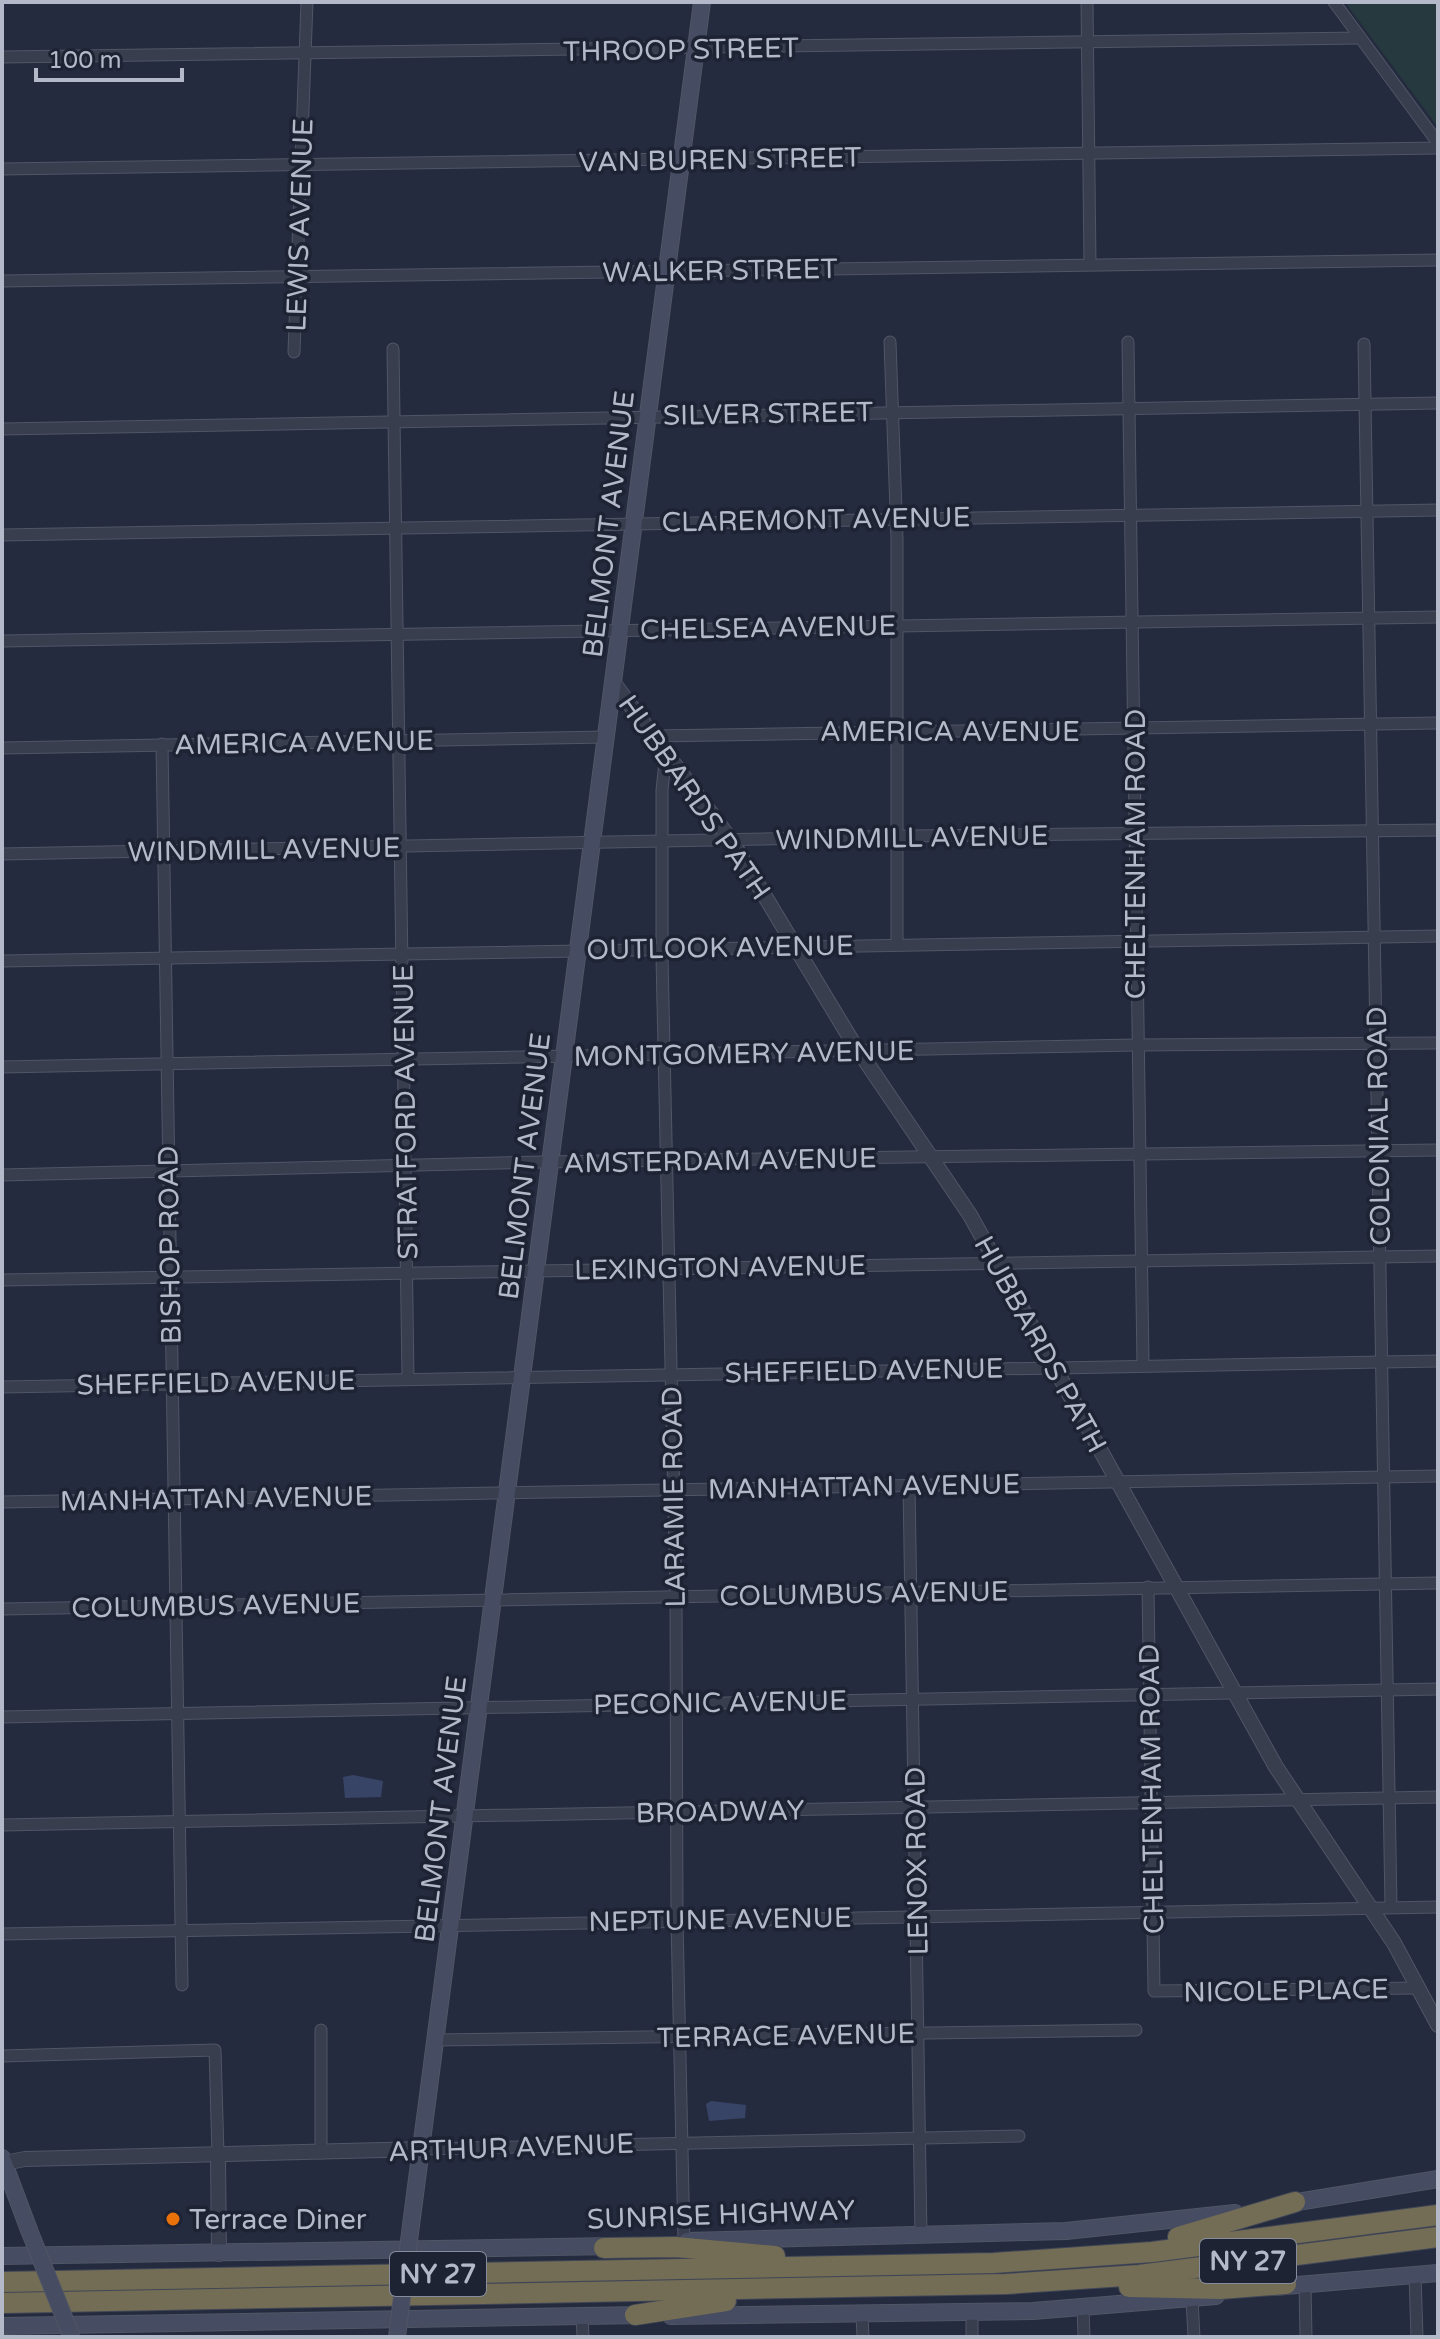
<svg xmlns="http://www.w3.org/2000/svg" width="1440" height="2339" font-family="'Varela Round',sans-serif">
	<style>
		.green { fill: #26393f }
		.water { fill: #384466 }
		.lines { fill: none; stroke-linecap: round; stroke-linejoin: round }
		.minor-casing { stroke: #505666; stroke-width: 13 }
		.tertiary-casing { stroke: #505666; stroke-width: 16 }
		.secondary-casing { stroke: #505666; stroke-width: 18 }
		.motorway-casing { stroke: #404656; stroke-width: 22 }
		.minor { stroke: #383e4e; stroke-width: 11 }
		.tertiary { stroke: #383e4e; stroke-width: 14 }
		.secondary { stroke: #464c61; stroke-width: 16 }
		.motorway { stroke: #746d55; stroke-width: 20 }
		.secondary-bridge-casing { stroke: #505666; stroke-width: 18; stroke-linecap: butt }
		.secondary-bridge { stroke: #464c61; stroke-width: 16 }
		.food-dot { fill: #e8710a; stroke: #1d2333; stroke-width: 3 }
		.labels { text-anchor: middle; stroke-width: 7; stroke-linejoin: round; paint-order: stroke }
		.shield { fill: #1d2333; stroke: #878c9c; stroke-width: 2 }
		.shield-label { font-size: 26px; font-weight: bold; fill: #b4b9c9 }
		.street-label { font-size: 28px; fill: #b4b9c9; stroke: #1d2333 }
		.poi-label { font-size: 28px; fill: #b4b9c9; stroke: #1d2333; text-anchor: start }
	</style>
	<rect width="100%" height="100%" fill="#242b3e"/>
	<polygon class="green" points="1345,2 1438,2 1438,127"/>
	<g class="water">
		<polygon points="353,1775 383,1781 381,1797 345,1798 343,1777"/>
		<polygon points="711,2101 746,2105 745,2118 709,2121 706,2104"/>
	</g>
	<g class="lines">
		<g class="minor-casing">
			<g id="minor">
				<polyline points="1087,2 1090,264"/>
				<polyline points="1334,2 1438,143"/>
				<polyline points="2,57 1360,38"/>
				<polyline points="2,169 1438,148"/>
				<polyline points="2,281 1438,260"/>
				<polyline points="890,342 897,539 897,943"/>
				<polyline points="1128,342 1143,1365"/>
				<polyline points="1364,344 1391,1907"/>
				<polyline points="393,349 408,1378"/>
				<polyline points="294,352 307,2"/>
				<polyline points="2,429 1438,403"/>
				<polyline points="2,535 1438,510"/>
				<polyline points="2,641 1438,617"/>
				<polyline points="654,736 1438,723"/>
				<polyline points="162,744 182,1985"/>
				<polyline points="2,748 606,737"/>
				<polyline points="666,753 662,790 662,957 676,1596 677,1920 684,2241"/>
				<polyline points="2,854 909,836 1438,830"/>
				<polyline points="2,961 1438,936"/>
				<polyline points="2,1067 1136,1045 1438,1043"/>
				<polyline points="2,1175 541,1162 1438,1150"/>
				<polyline points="2,1280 1438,1256"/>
				<polyline points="2,1387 1438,1361"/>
				<polyline points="909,1485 921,2236"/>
				<polyline points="2,1502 1438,1476"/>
				<polyline points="1148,1587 1154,1991 1418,1988"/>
				<polyline points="2,1609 1438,1583"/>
				<polyline points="2,1717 1438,1689"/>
				<polyline points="2,1825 1438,1797"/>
				<polyline points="2,1934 1438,1907"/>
				<polyline points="321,2030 321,2153"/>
				<polyline points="436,2040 1136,2030"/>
				<polyline points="2,2056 215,2050 218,2155"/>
				<polyline points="422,2149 1019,2136"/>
				<polyline points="1415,2275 1417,2337"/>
				<polyline points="1305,2283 1306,2337"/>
				<polyline points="1192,2299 1194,2337"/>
				<polyline points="1083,2308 1084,2337"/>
				<polyline points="972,2312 972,2337"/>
				<polyline points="582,2315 583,2337"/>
				<polyline points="862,2315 863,2337"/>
			</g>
		</g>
		<g class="tertiary-casing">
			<g id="tertiary">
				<polyline points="613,682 731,840 852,1041 970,1215 1276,1767 1394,1943 1438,2025"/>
				<polyline points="218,2155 219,2254"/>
				<polyline points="4,2163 25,2159 422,2149"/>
			</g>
		</g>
		<g class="secondary-casing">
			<g id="secondary">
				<polyline points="2,2158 29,2230"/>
				<polyline points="1285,2204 1438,2179"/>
				<polyline points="411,2225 702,2"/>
				<polyline points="687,2241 1066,2231 1235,2213"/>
				<polyline points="2,2256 616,2246"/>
				<polyline points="1274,2287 1438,2273"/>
				<polyline points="671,2316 1033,2311 1216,2296"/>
				<polyline points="2,2326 644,2315"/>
			</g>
		</g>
		<g class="motorway-casing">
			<g id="motorway">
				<polyline points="1178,2237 1295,2202"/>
				<polyline points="604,2248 676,2247 775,2256"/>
				<polyline points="2,2282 994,2263 1152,2252 1438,2215"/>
				<polyline points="1129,2287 1220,2289 1286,2284"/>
				<polyline points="2,2303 1006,2284 1139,2275 1438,2237"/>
				<polyline points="635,2315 726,2301"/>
			</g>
		</g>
		<use href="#minor" class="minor"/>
		<use href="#tertiary" class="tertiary"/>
		<use href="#secondary" class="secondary"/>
		<use href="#motorway" class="motorway"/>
		<g class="secondary-bridge-casing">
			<g id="secondary-bridge">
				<polyline points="29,2230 72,2337"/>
				<polyline points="397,2337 411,2225"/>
			</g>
		</g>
		<use href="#secondary-bridge" class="secondary-bridge"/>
	</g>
	<circle class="food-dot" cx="173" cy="2219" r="8"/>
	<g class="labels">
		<g class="shield">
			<rect x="1200" y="2239" width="96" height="44" rx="6"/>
			<rect x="390" y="2252" width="96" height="44" rx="6"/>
		</g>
		<g class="shield-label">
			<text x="1248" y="2270">NY 27</text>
			<text x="438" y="2283">NY 27</text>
		</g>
		<g class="street-label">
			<text transform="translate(681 49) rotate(-1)" y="10">THROOP STREET</text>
			<text transform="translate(720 159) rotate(-1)" y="10">VAN BUREN STREET</text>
			<text transform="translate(299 225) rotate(-88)" y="10">LEWIS AVENUE</text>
			<text transform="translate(720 270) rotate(-1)" y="10">WALKER STREET</text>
			<text transform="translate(768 413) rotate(-1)" y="10">SILVER STREET</text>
			<text transform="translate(816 519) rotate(-1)" y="10">CLAREMONT AVENUE</text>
			<text transform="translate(608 524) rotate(-83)" y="10">BELMONT AVENUE</text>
			<text transform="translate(768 627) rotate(-1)" y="10">CHELSEA AVENUE</text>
			<text x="950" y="741">AMERICA AVENUE</text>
			<text transform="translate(304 742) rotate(-1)" y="10">AMERICA AVENUE</text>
			<text transform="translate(695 797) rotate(55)" y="10">HUBBARDS PATH</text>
			<text transform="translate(912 837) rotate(-1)" y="10">WINDMILL AVENUE</text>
			<text transform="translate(264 849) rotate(-1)" y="10">WINDMILL AVENUE</text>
			<text transform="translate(1135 854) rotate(-90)" y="10">CHELTENHAM ROAD</text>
			<text transform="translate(720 947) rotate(-1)" y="10">OUTLOOK AVENUE</text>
			<text transform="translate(744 1053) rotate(-1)" y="10">MONTGOMERY AVENUE</text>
			<text transform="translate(405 1112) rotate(-91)" y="10">STRATFORD AVENUE</text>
			<text transform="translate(1378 1126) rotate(-91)" y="10">COLONIAL ROAD</text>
			<text transform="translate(720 1160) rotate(-1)" y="10">AMSTERDAM AVENUE</text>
			<text transform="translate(524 1166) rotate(-83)" y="10">BELMONT AVENUE</text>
			<text transform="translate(169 1245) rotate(-91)" y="10">BISHOP ROAD</text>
			<text transform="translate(720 1267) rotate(-1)" y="10">LEXINGTON AVENUE</text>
			<text transform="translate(1041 1344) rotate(61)" y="10">HUBBARDS PATH</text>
			<text transform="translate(864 1370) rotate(-1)" y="10">SHEFFIELD AVENUE</text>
			<text transform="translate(216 1382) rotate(-1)" y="10">SHEFFIELD AVENUE</text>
			<text transform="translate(864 1486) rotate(-1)" y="10">MANHATTAN AVENUE</text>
			<text transform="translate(673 1497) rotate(-91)" y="10">LARAMIE ROAD</text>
			<text transform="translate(216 1498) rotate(-1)" y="10">MANHATTAN AVENUE</text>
			<text transform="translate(864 1593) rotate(-1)" y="10">COLUMBUS AVENUE</text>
			<text transform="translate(216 1605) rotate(-1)" y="10">COLUMBUS AVENUE</text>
			<text transform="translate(720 1702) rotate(-1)" y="10">PECONIC AVENUE</text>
			<text transform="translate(1151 1789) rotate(-91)" y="10">CHELTENHAM ROAD</text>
			<text transform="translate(440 1809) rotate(-83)" y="10">BELMONT AVENUE</text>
			<text transform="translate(720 1811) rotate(-1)" y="10">BROADWAY</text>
			<text transform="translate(916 1861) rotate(-91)" y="10">LENOX ROAD</text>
			<text transform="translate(720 1919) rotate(-1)" y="10">NEPTUNE AVENUE</text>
			<text transform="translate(1286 1990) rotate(-1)" y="10">NICOLE PLACE</text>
			<text transform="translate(786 2035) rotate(-1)" y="10">TERRACE AVENUE</text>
			<text transform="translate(511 2147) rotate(-2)" y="10">ARTHUR AVENUE</text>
			<text transform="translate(721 2214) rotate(-2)" y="10">SUNRISE HIGHWAY</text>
		</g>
		<g class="poi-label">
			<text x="189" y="2229">Terrace Diner</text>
		</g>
	</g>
	<rect width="1440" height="2339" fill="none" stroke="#b4b9c9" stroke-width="8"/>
	<path d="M36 68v12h146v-12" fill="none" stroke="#b4b9c9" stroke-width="4"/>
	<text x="48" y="68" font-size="24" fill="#b4b9c9" stroke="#1d2333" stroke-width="6" paint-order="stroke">100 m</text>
</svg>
